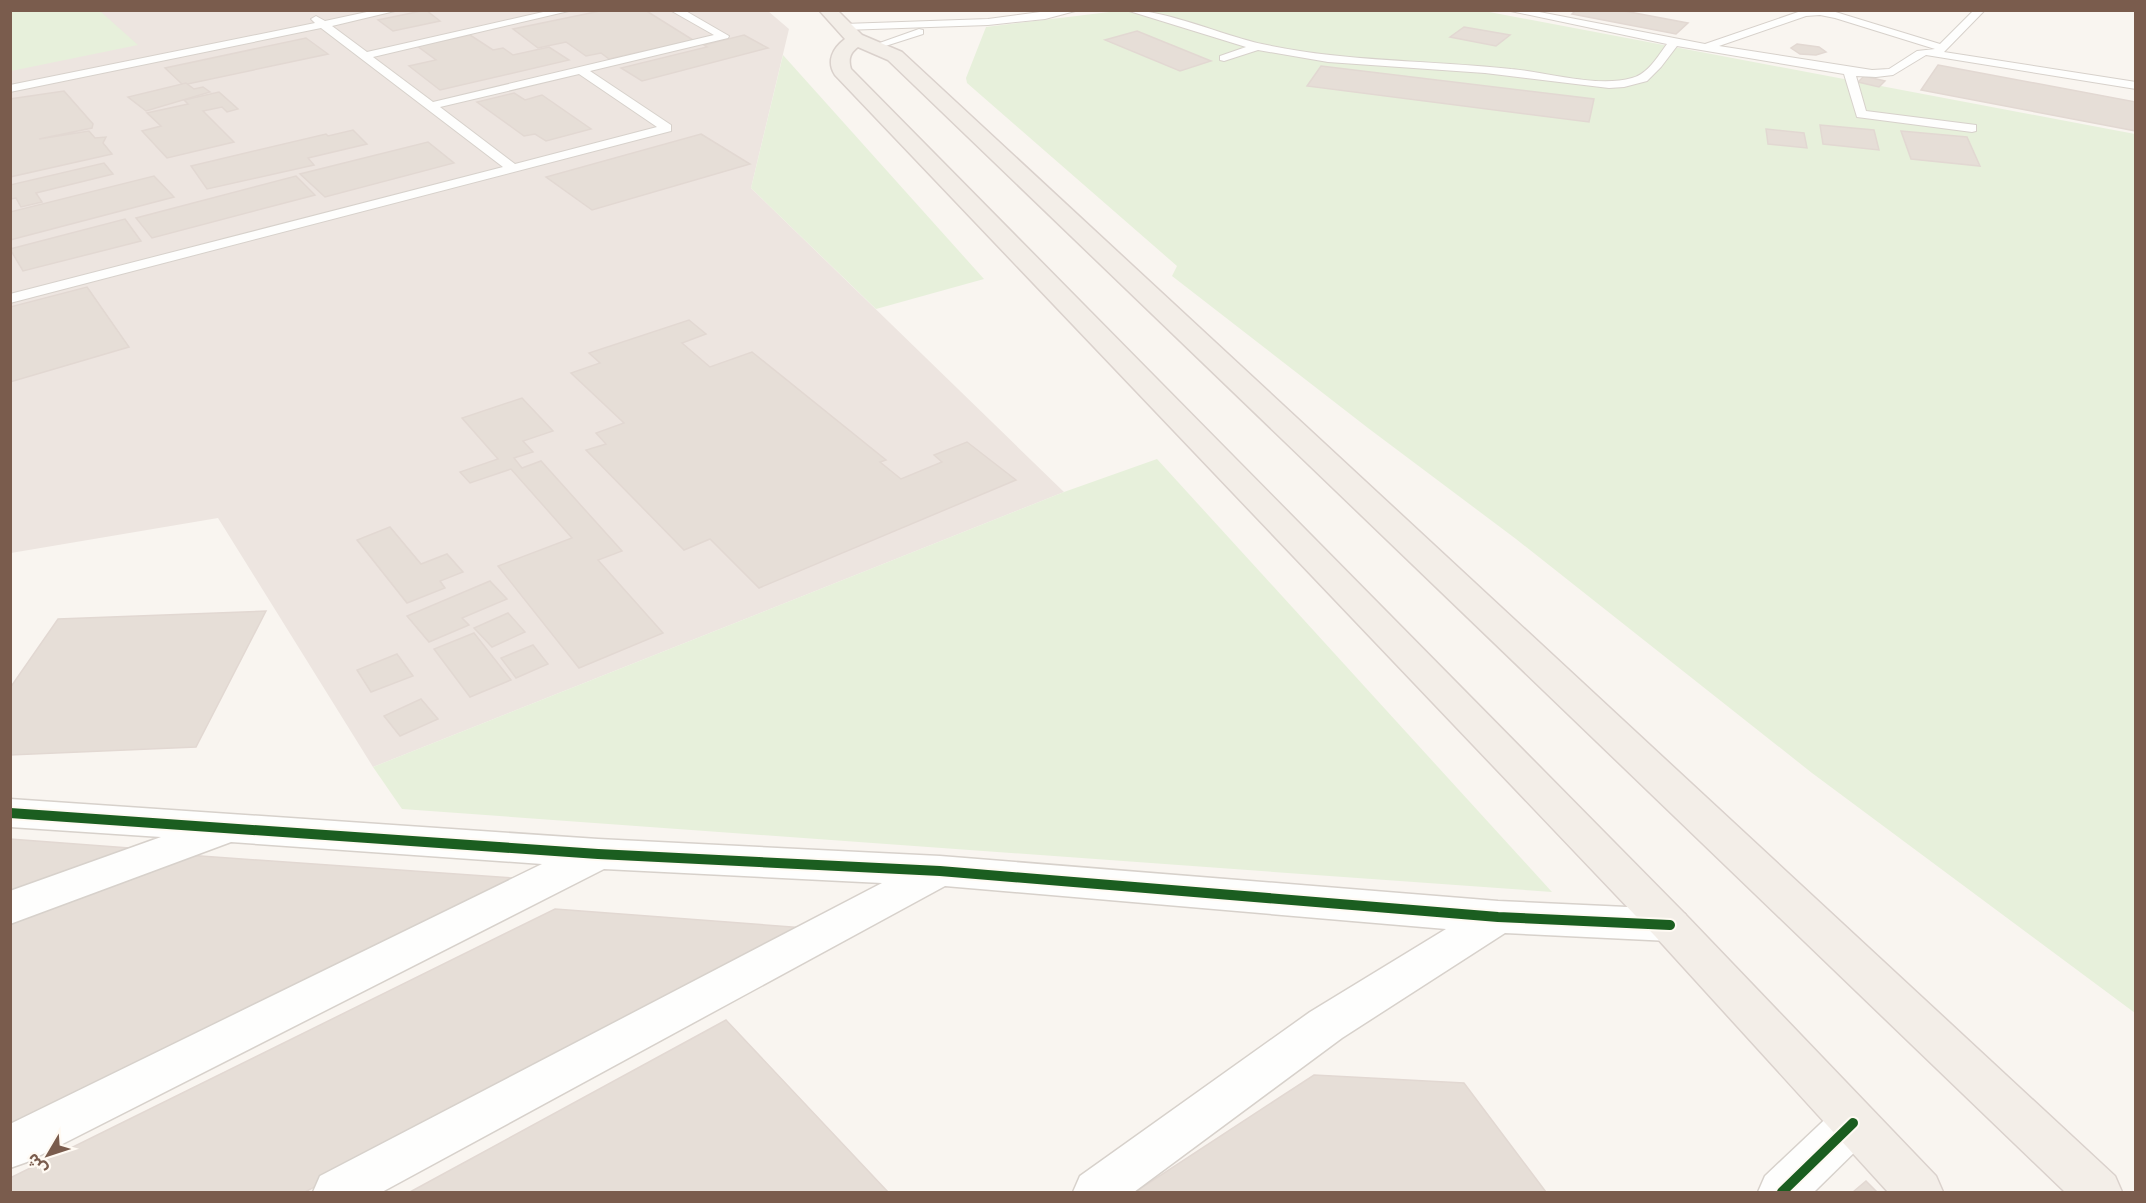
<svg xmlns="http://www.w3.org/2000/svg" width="2146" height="1203" font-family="Helvetica,'Noto Sans Arabic',sans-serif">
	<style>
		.industrial { fill: #ede5e0 }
		.green { fill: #e7f0db }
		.building { fill: #e6ded7; stroke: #e2d8d2; stroke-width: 1.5 }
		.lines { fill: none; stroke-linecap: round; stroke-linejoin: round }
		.service-casing { stroke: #d7d1cb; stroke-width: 2 }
		.minor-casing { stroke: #d7d1cb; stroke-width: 3 }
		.primary-casing { stroke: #dad1cc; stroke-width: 3 }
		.service { fill: #fefefd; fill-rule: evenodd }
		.minor { fill: #fefefd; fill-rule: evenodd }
		.primary { fill: #f3eee8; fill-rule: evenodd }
		.cycleway-casing { stroke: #fffaf3; stroke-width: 14 }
		.cycleway { stroke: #1b5e20; stroke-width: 10 }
	</style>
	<rect width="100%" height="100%" fill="#f9f5f0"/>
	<polygon class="industrial" points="62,11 768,11 789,29 751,188 1064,492 373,767 218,518 11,553 11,20"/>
	<g class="green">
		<polygon points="11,10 100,11 138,45 11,71"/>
		<polygon points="1126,10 1484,11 2135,134 2135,1013 1812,773 1516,539 1368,428 1172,276 1177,266 967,83 966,78 986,27"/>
		<polygon points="783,55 984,279 876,309 751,188"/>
		<polygon points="1157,459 1552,892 402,809 373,767 1064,492"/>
	</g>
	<g class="building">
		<polygon points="426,10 440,21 393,31 378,20"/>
		<polygon points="605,10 645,10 693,40 609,59 601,53 586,56 566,42 538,48 513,29"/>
		<polygon points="1576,10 1619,10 1688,23 1676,34 1572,14"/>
		<polygon points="1464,27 1510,35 1496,46 1450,37"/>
		<polygon points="1137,31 1211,61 1180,71 1105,40"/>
		<polygon points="470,35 493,50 503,48 513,55 549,47 569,60 440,90 409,66 436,60 417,46"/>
		<polygon points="744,35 768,48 642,81 621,68 707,47 704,45"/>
		<polygon points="306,38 328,54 183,85 165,68"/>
		<polygon points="1797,44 1819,47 1826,52 1816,55 1800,54 1791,48"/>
		<polygon points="1938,65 2136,102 2136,131 1921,90"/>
		<polygon points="1321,66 1594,99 1589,122 1307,86"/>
		<polygon points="1864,76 1885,81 1879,87 1858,82"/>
		<polygon points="186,83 194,89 203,87 210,92 146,111 128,97"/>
		<polygon points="64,91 93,124 92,128 39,139 89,131 95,138 106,137 103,143 112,154 10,177 10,99"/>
		<polygon points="219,92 238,109 227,112 222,107 203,111 234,142 167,158 142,131 161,126 147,113 188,104 184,100"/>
		<polygon points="514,93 525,100 542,95 591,129 546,141 535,134 524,136 477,102"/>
		<polygon points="1820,125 1874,130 1879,150 1823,144"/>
		<polygon points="1766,129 1804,133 1807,148 1768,144"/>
		<polygon points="353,130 367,144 308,158 314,165 207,189 191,166 326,134 328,136"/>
		<polygon points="1901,131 1967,137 1980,166 1911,159"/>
		<polygon points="701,134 750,164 592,210 546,177"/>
		<polygon points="428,142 454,163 325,197 300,174"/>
		<polygon points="104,163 113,174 36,193 42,202 21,207 16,198 10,199 10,185"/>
		<polygon points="154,176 174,197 10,240 10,212"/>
		<polygon points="296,176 315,195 152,238 136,218"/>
		<polygon points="125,219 141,241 23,271 10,249"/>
		<polygon points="87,287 129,347 10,382 10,307"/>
		<polygon points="689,320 706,334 682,343 710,367 752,352 886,460 880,462 901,479 942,462 934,455 967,442 1016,480 759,588 710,539 684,550 586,450 606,444 596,433 624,423 571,373 600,363 589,353"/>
		<polygon points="522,398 553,431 523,441 533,452 514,458 522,468 541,461 622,551 598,560 663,633 579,668 498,566 572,538 511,469 470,483 460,472 498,459 462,418"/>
		<polygon points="390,527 421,564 447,554 463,572 440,581 445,588 407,603 357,540"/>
		<polygon points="490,581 507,599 462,618 469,625 429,642 407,616"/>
		<polygon points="266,611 196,747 10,755 10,688 58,619"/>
		<polygon points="508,613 525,632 492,647 474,628"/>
		<polygon points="474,633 511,680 470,697 434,649"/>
		<polygon points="533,645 548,664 516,678 501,658"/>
		<polygon points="397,654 413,676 371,692 357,670"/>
		<polygon points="421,699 438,719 400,736 384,716"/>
		<polygon points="10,839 156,850 10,903"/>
		<polygon points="187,855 512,878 10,1129 10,921"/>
		<polygon points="555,909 806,928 305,1192 10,1192 10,1178"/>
		<polygon points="726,1020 888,1192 410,1192"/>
		<polygon points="1314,1075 1464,1083 1546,1192 1135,1192"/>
		<polygon points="1866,1181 1877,1192 1853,1192"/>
	</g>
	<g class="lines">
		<g class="service-casing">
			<g id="service">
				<path d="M 376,10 L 399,10 L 332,26 L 367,52 L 552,10 L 573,10 L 373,57 L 433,102 L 714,35 L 670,10 L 684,10 L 729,36 L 728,38 L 590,71 L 671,125 L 671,131 L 10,303 L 10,294 L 503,167 L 321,28 L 10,92 L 10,85 L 315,23 L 311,19 L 316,16 L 325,21 ZM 579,74 L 657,127 L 515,164 L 440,107 Z"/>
				<polygon points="1055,10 1079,10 1045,19 988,25 844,30 839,27 844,24 988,19"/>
				<path d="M 1126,10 C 1167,10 1221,35 1262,44 C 1344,62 1428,60 1511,69 C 1547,72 1597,88 1632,78 C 1648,74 1658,56 1667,44 L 1506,10 L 1529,10 L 1705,44 L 1801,11 L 1829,10 L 1940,44 L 1974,10 L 1985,10 L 1944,52 L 2136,82 L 2136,89 L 1926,55 L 1893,75 L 1876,77 L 1856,76 L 1866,111 L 1976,125 L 1976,131 L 1972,132 L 1857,117 L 1844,74 L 1677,46 L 1661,67 L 1647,81 L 1624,87 L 1609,88 L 1485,73 L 1328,62 L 1258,50 L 1224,61 L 1220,60 L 1220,56 L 1246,47 ZM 1820,15 L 1835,18 L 1935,49 L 1917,51 L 1889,69 L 1872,70 L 1719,46 L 1806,16 Z"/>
				<polygon points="919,29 923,30 923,34 876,49 871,46"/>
			</g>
		</g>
		<g class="minor-casing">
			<g id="minor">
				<polygon points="10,799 598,839 940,856 1498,901 1670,909 1685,914 1691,925 1685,936 1670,941 1505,933 1342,1038 1134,1192 1073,1192 1080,1176 1310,1012 1446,929 945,886 382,1192 313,1192 320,1176 882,883 604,869 27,1162 10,1168 10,1124 542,864 231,842 10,924 10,891 161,837 10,827"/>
				<polygon points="1853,1103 1870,1109 1876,1123 1870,1137 1814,1192 1758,1192 1765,1176 1836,1109"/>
			</g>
		</g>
		<g class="primary-casing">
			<path id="primary" d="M 819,10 L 837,10 L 862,35 L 902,52 L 2115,1176 L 2122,1192 L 2065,1192 L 888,60 L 858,47 C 850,53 848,59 851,69 L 1685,914 L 1936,1176 L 1943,1192 L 1888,1192 L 1655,936 L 835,75 C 826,61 833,48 845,39 Z"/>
		</g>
		<use href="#service" class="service"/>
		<use href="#minor" class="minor"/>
		<use href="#primary" class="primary"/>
		<g class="cycleway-casing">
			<g id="cycleway">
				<polyline points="10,813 598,854 940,871 1498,917 1670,925"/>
				<polyline points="1782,1192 1853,1123"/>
			</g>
		</g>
		<use href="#cycleway" class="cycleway"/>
	</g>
	<rect width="2146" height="1203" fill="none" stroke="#7a5c4d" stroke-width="24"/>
	<g transform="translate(48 1155) rotate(231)" stroke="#fffaf3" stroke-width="4.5" paint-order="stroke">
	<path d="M0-4.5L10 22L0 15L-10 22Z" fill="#7a5c4d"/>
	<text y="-9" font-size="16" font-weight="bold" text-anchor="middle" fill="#7a5c4d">ش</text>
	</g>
</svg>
